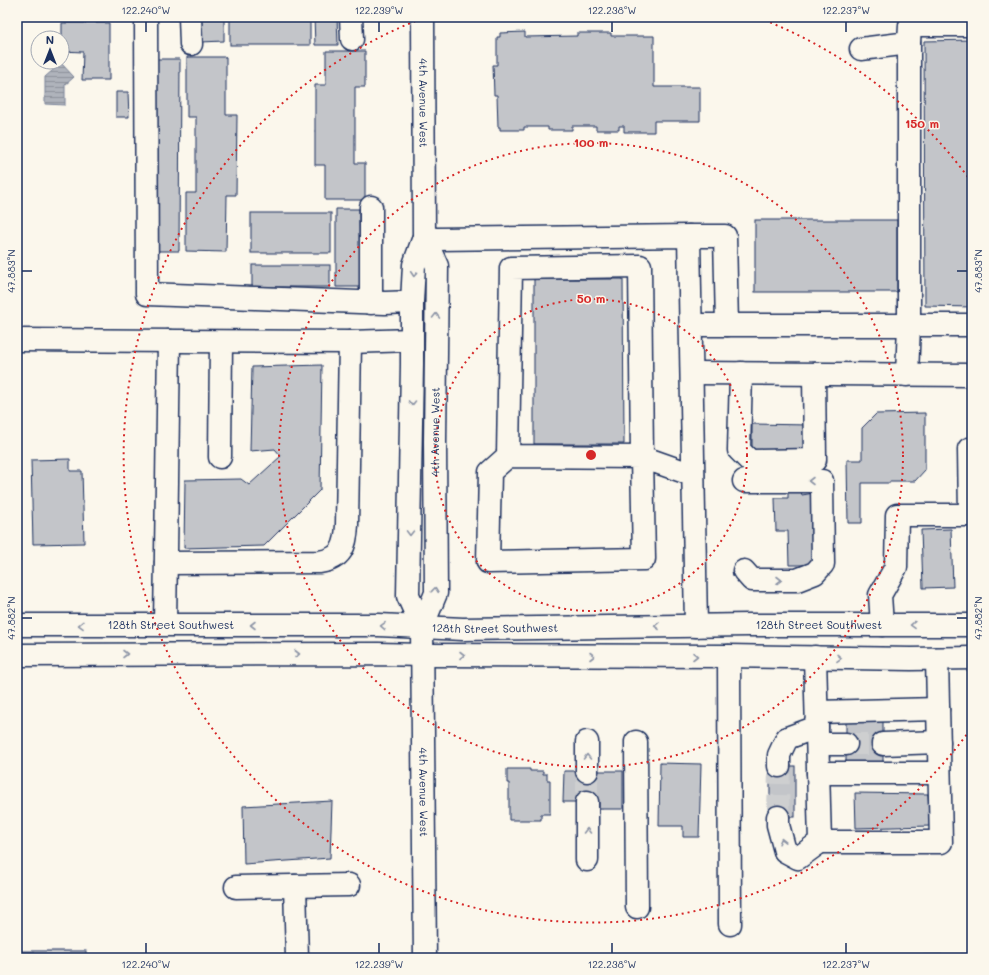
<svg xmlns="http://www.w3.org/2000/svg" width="989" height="975" font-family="Mali,sans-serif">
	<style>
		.water { fill: url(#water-rules); stroke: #747e96 }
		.building { fill: #c3c5c9; stroke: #1b2f5e }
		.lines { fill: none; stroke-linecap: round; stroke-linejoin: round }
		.minor-tunnel { stroke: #cecfd0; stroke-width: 22; stroke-dasharray: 22 11; stroke-linecap: butt }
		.minor-casing { stroke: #1b2f5e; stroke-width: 25 }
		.major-casing { stroke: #1b2f5e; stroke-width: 25 }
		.minor { stroke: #fbf7ec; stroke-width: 22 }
		.major { stroke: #fbf7ec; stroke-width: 22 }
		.oneway { stroke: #8b93a5 }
		.ticks { fill: none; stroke: #1b2f5e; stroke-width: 1.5 }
		.ring { fill: none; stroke: #d62828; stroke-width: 2; stroke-dasharray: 2 4 }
		.labels { text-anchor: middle; stroke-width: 3; stroke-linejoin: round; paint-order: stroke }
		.street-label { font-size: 11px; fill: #1b2f5e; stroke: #fbf7ec }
		.centre { fill: #d62828; stroke: #fbf7ec; stroke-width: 2 }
		.ring-label { font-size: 12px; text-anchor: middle; font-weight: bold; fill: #d62828; stroke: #fbf7ec; stroke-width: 3; stroke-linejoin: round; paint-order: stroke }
		.neatline { fill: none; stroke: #1b2f5e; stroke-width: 1.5 }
		.ticks-label { font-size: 10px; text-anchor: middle; fill: #1b2f5e }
	</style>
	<defs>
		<pattern id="water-rules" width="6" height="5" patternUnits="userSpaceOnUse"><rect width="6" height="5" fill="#afb3bb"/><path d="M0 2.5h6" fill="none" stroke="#8e929b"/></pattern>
	</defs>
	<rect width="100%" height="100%" fill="#fbf7ec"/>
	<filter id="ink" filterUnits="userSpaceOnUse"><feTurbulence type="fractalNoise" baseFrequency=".025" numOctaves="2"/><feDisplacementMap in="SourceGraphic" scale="8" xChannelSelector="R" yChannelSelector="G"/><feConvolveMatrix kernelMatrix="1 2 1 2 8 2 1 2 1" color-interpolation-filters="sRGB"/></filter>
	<g filter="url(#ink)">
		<polygon class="water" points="61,63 74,77 65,85 65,105 45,104 45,77"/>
		<g class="building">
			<polygon points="201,17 224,17 224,41 201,42"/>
			<rect x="230" y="17" width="80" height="28"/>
			<polygon points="314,17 337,17 338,45 315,45"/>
			<polygon points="86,21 96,21 96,23 109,23 109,80 82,80 83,52 62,51 62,23 86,23"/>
			<polygon points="525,32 525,37 577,36 577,33 611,33 611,36 654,36 654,87 700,87 700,121 654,121 654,132 624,132 624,126 619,126 619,130 596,130 596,126 572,126 572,130 548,130 548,127 524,127 524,130 500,130 500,127 498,127 497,95 494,95 493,65 497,65 497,37 500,37 500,33"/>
			<polygon points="972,40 972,307 925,306 924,41"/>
			<polygon points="326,51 365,51 365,87 355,87 355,163 365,163 365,200 325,200 325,165 315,165 315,85 326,85"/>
			<polygon points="187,57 226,57 226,115 237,115 236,195 227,195 226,252 186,251 186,193 196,193 196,117 187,117"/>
			<polygon points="156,59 180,59 179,251 156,251"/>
			<polygon points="116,92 128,92 129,117 116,117"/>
			<polygon points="336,209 359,209 360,287 336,287"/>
			<rect x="251" y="213" width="80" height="40"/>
			<rect x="755" y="220" width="142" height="72"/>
			<rect x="252" y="265" width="78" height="22"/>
			<polygon points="534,279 623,279 624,444 534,444"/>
			<polygon points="322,365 320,490 264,546 184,548 185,480 241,479 249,485 281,456 275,449 250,451 252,367"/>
			<polygon points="925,413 925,470 915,481 890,481 890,483 862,483 862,523 848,523 847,460 862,460 862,428 876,414"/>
			<polygon points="752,424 809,425 808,459 752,458"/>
			<polygon points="70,459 70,471 82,471 84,543 33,544 31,460"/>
			<polygon points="788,488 800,488 802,495 814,493 815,565 789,565 788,531 776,531 775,498 788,498"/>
			<polygon points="951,529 953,587 923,588 921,530"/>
			<rect x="846" y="716" width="37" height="51"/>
			<polygon points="660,763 701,764 699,837 683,837 683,826 659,826"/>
			<rect x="770" y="766" width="25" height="51"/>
			<polygon points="507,769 530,769 530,771 543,771 543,774 547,774 547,780 550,780 550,814 541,814 541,820 509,820 509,783 507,783"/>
			<polygon points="564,771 623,771 623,809 599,809 599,802 563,802"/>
			<polygon points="855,793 928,794 930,826 856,828"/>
			<polygon points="332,801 330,858 244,864 243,806"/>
			<rect x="17" y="951" width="69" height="7"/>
			<polygon points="942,955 942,958 728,958"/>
		</g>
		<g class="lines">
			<g class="minor-tunnel">
				<polyline points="846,744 883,744"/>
				<polyline points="587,771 587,802"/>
				<polyline points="778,817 779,766"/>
			</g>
			<g class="minor-casing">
				<g id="minor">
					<polyline points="146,17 147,294 385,303 412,302"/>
					<polyline points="190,17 191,44"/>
					<polyline points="351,17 352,39"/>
					<path id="s1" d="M 423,17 L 424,237 L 414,265 L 412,302 L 412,364 L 408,596 L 422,627 L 425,958"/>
					<polyline points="861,49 909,43 910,25 972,25"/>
					<polyline points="371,207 371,303"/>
					<polyline points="689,236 725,236 727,325"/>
					<polyline points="424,237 437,239 689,236 696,626"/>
					<polyline points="692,325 909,325 909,43"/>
					<polyline points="17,340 350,342 412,340"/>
					<polyline points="693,373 972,375"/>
					<polyline points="741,373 739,450 750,461 815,460 814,374"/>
					<polyline points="907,375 909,325 972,325"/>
					<polyline points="508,456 511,268 640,266 642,457 508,456 490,472 488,562 644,559 642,457 693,475"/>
					<polyline points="220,457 221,342"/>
					<polyline points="744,481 822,481 823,564 815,573 797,580 752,580 744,571"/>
					<path d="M 166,563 L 319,562 C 342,559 346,546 347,525 L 350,342"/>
					<polyline points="165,624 169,341"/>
					<polyline points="882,625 880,595 896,567 897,515 970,515 969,449 972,449"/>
					<path id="s2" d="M 422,627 L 436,593 L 435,441 L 437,266 L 424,237"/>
					<polyline points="729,656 730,924"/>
					<polyline points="815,657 820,842 941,842 937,659"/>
					<polyline points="817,712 938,709"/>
					<polyline points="587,742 587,771"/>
					<polyline points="636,742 637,907"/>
					<polyline points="818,744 846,744"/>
					<polyline points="883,744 939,742"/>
					<polyline points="779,766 779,755 787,738 817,727"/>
					<polyline points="818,773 939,773"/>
					<polyline points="587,802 587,860"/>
					<polyline points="778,817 778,825 785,851 798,858 820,842"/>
					<polyline points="295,886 297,958"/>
					<polyline points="236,887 349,885"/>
				</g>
			</g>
			<g class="major-casing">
				<g id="major">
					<path id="s3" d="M 17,625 L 379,625 L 463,629 L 749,625 L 972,625"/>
					<polyline points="17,655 378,654 423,655 729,656 911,659 972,658"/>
				</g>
			</g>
			<use href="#minor" class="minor"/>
			<use href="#major" class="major"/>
		</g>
		<defs><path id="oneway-chevron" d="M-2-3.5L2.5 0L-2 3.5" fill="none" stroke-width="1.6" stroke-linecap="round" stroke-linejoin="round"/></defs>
		<g class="oneway">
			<use href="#oneway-chevron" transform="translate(414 274) rotate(94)"/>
			<use href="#oneway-chevron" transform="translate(436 316) rotate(-89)"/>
			<use href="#oneway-chevron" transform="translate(412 403) rotate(91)"/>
			<use href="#oneway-chevron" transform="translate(811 481) rotate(180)"/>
			<use href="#oneway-chevron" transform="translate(410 533) rotate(91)"/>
			<use href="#oneway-chevron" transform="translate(779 580)"/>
			<use href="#oneway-chevron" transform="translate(435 590) rotate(-84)"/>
			<use href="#oneway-chevron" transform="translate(81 625) rotate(179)"/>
			<use href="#oneway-chevron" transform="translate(253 625) rotate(-180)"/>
			<use href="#oneway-chevron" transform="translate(913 625) rotate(179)"/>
			<use href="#oneway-chevron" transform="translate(383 626) rotate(-178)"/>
			<use href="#oneway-chevron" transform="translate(657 626) rotate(179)"/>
			<use href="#oneway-chevron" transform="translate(125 654)"/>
			<use href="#oneway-chevron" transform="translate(297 654)"/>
			<use href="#oneway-chevron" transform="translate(462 655)"/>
			<use href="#oneway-chevron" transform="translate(592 656)"/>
			<use href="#oneway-chevron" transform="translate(695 656)"/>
			<use href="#oneway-chevron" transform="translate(839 658) rotate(1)"/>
			<use href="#oneway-chevron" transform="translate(587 757) rotate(-90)"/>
			<use href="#oneway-chevron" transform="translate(587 831) rotate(-90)"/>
			<use href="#oneway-chevron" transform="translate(782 841) rotate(-104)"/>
		</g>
	</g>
	<path class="ticks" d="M 146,22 L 146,32M 379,22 L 379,32M 612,22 L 612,32M 846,22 L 846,32M 22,271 L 32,271M 957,271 L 967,271M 22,618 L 32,618M 957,618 L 967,618M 146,943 L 146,953M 379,943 L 379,953M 612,943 L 612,953M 846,943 L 846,953"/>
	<g class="ring">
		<circle cx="591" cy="455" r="156"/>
		<circle cx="591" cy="455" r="312"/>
		<path d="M970 730A468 468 0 1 1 423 18M759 18A468 468 0 0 1 970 180"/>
	</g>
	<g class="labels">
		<g class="street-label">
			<text dy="4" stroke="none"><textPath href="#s1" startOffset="86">4th Avenue West</textPath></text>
			<text dy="4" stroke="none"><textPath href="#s2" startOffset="198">4th Avenue West</textPath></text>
			<text dy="4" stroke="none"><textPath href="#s3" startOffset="154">128th Street Southwest</textPath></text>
			<text dy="4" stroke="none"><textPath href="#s3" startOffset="802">128th Street Southwest</textPath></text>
			<text dy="4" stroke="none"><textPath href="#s3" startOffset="478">128th Street Southwest</textPath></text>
			<text dy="4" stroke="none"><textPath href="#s1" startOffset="780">4th Avenue West</textPath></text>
		</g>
	</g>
	<circle cx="591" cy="455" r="6" class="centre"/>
	<g class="ring-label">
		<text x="922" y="128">150 m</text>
		<text x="591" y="147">100 m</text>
		<text x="591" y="303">50 m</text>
	</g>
	<rect width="989" height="975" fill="none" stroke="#fbf7ec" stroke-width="44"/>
	<g transform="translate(50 50)"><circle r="19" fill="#fbf7ec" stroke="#a1a7b3"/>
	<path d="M0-3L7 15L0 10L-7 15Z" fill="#1b2f5e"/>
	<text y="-6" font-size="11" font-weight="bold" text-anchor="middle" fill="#1b2f5e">N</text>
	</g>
	<rect x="22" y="22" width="945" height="931" class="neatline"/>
	<g class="ticks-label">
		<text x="146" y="14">122.240°W</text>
		<text x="379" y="14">122.239°W</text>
		<text x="612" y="14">122.238°W</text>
		<text x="846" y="14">122.237°W</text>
		<text transform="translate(11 271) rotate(-90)" y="4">47.883°N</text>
		<text transform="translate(978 271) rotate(-90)" y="4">47.883°N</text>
		<text transform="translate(11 618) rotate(-90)" y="4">47.882°N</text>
		<text transform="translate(978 618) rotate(-90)" y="4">47.882°N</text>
		<text x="146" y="968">122.240°W</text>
		<text x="379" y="968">122.239°W</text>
		<text x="612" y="968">122.238°W</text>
		<text x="846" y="968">122.237°W</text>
	</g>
</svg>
